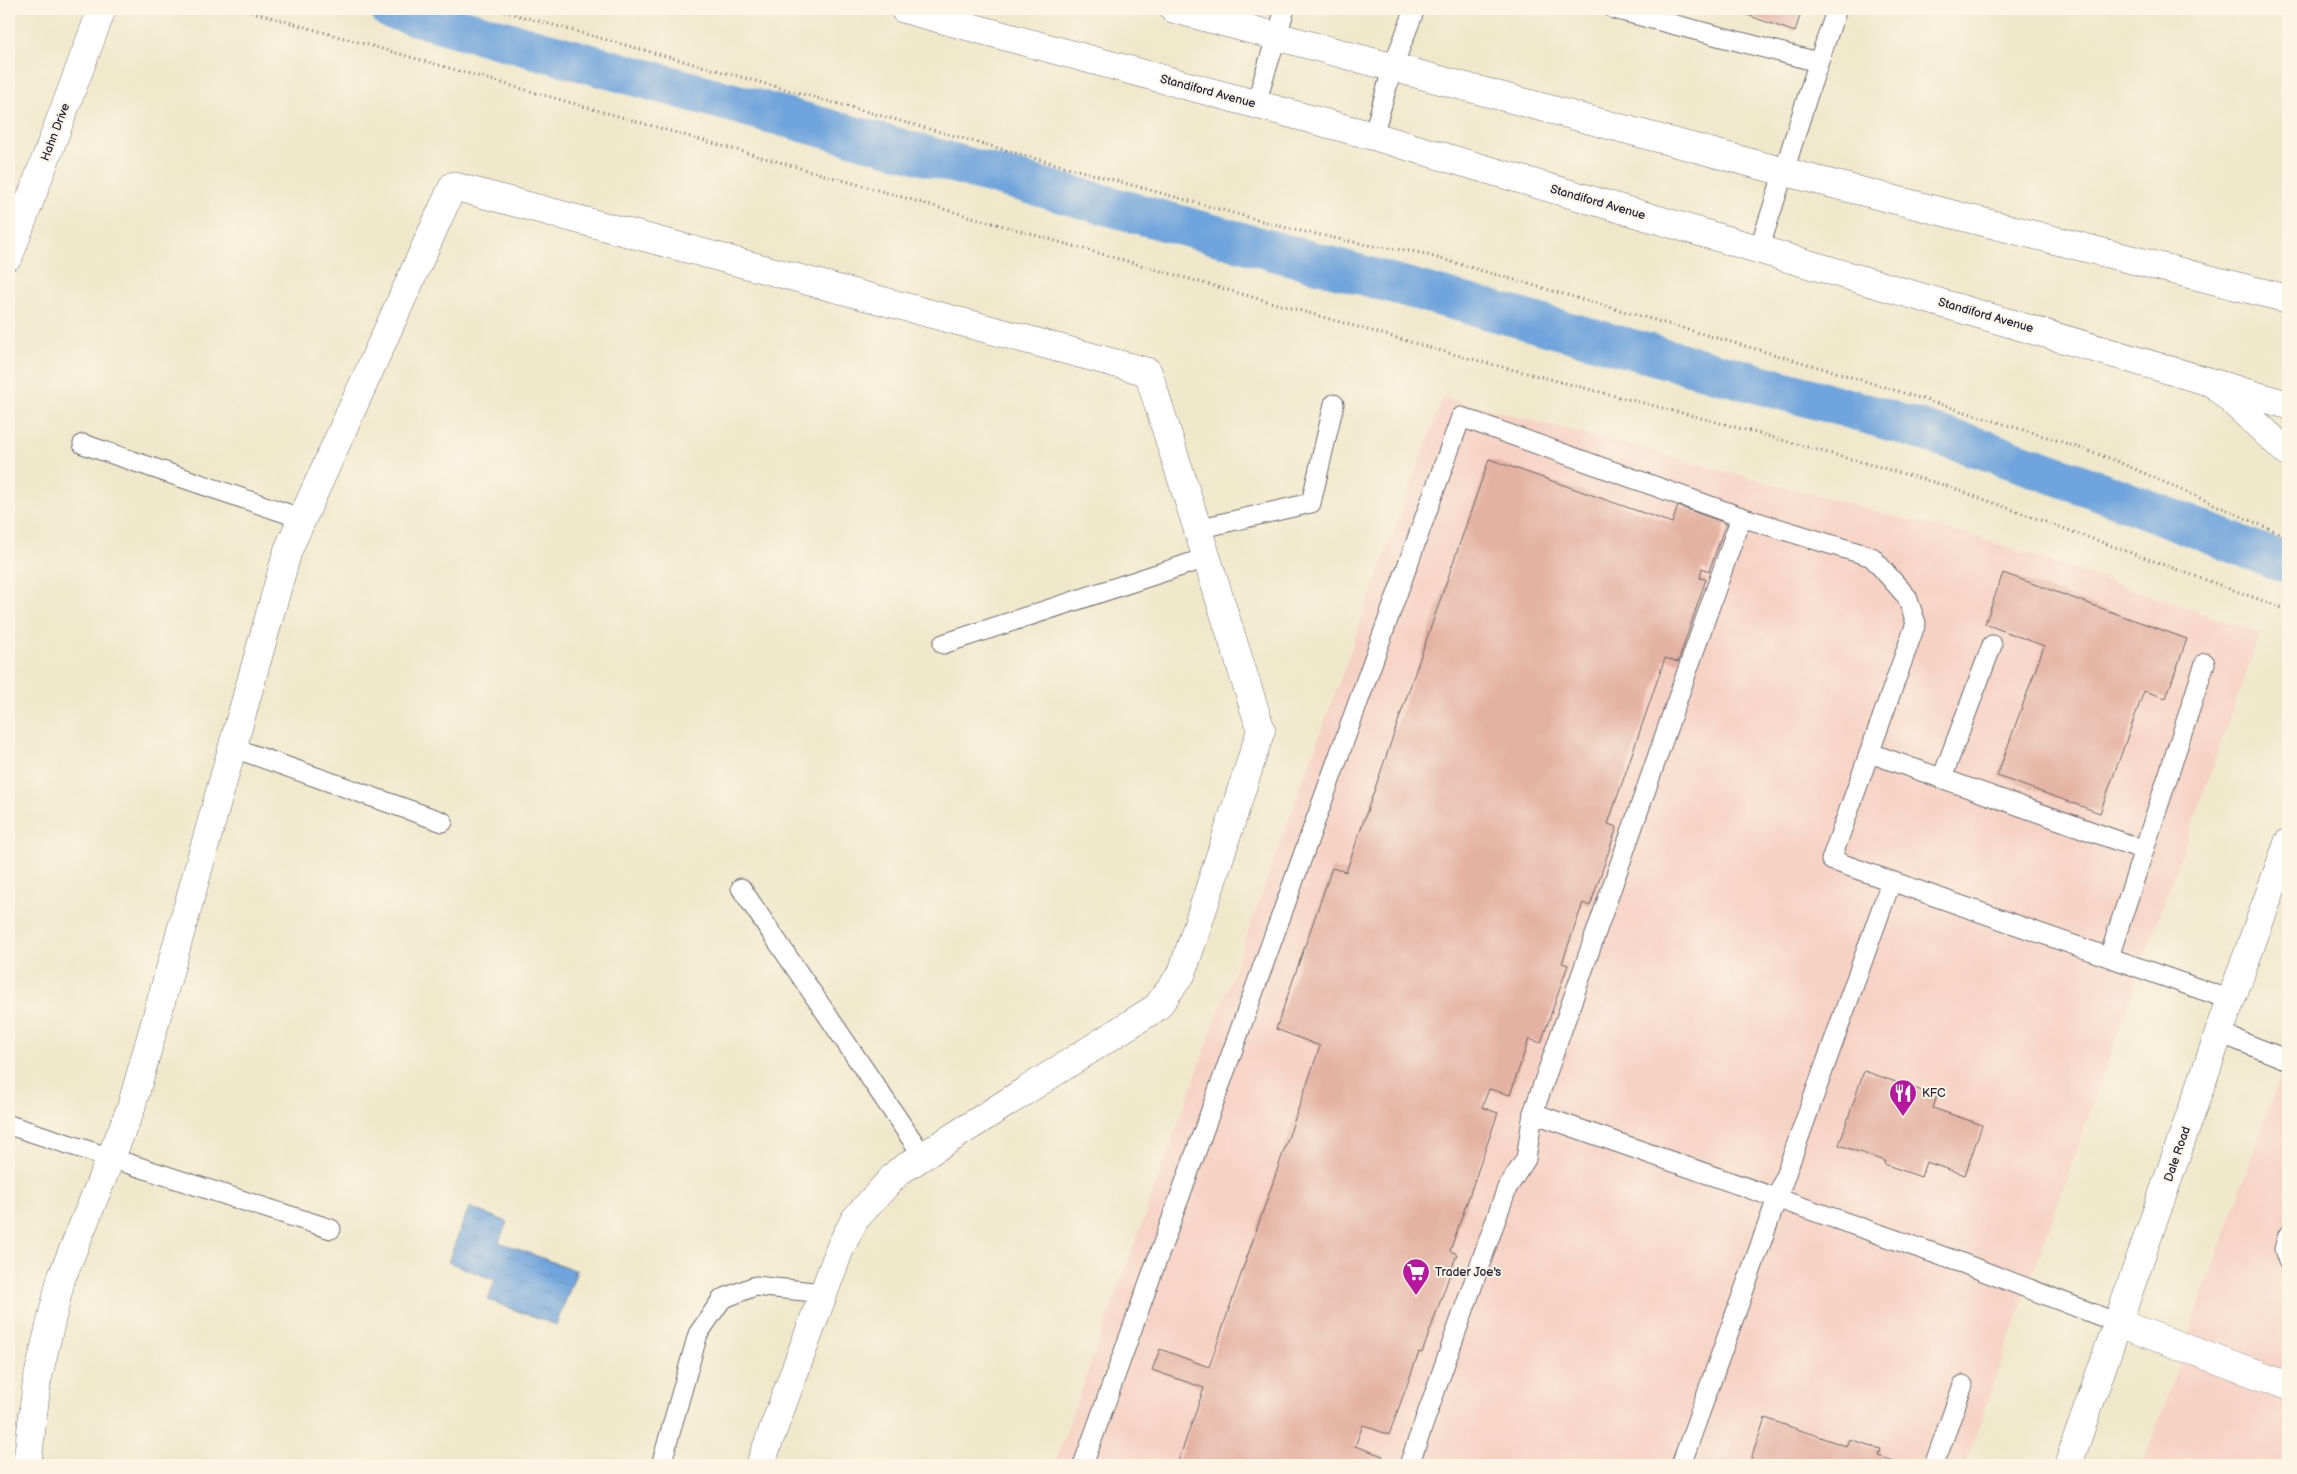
<svg xmlns="http://www.w3.org/2000/svg" width="2297" height="1474" font-family="'Balsamiq Sans',sans-serif">
	<style>
		.built { fill: #f6d2c4 }
		.water { fill: url(#water-ripples); stroke: #48638c }
		.lines { fill: none; stroke-linecap: round; stroke-linejoin: round }
		.canal { stroke: #6fa4dc; stroke-width: 40 }
		.building { fill: #e4b2a3 }
		.lane-casing { stroke: #6a676d; stroke-width: 21 }
		.street-casing { stroke: #6a676d; stroke-width: 29 }
		.secondary-casing { stroke: #6a676d; stroke-width: 29 }
		.path { stroke: #6a676d; stroke-width: 3; stroke-dasharray: 1 4; stroke-linecap: butt }
		.lane { stroke: #fff; stroke-width: 19 }
		.street { stroke: #fff; stroke-width: 28 }
		.secondary { stroke: #fff; stroke-width: 28 }
		.labels { text-anchor: middle; stroke-width: 4; stroke-linejoin: round; paint-order: stroke }
		.street-label { font-size: 12px; fill: #22223b; stroke: #fcf5e5 }
		.poi-label { font-size: 12px; fill: #22223b; stroke: #fcf5e5; text-anchor: start }
	</style>
	<defs>
		<pattern id="water-ripples" width="26" height="14" patternUnits="userSpaceOnUse" patternTransform="scale(1.25)"><rect width="26" height="14" fill="#6fa4dc"/><path d="M2 4q2-2 4 0t4 0M15 11q2-2 4 0t4 0" fill="none" stroke="#5b85b4"/></pattern>
	</defs>
	<rect width="100%" height="100%" fill="#fcf5e5"/>
	<filter id="ink" filterUnits="userSpaceOnUse"><feTurbulence type="fractalNoise" baseFrequency=".02" numOctaves="2"/><feDisplacementMap in="SourceGraphic" scale="10" xChannelSelector="R" yChannelSelector="G"/><feConvolveMatrix kernelMatrix="1 2 1 2 8 2 1 2 1" color-interpolation-filters="sRGB"/></filter>
	<filter id="wash" filterUnits="userSpaceOnUse"><feTurbulence type="fractalNoise" baseFrequency=".0096" numOctaves="4" result="noise"/><feDisplacementMap in="SourceGraphic" scale="20" xChannelSelector="R" yChannelSelector="G"/><feGaussianBlur stdDeviation="1.12" result="paint"/><feColorMatrix in="noise" values="0 0 0 0 0 0 0 0 0 0 0 0 0 0 0 0 0 1.4 0 .05"/><feComposite in="paint" operator="in"/></filter>
	<g filter="url(#wash)">
		<rect width="100%" height="100%" fill="#f0e8cb"/>
		<g class="built">
			<polygon points="1443,397 1986,540 2260,633 1965,1465 1054,1465"/>
			<polygon points="2288,1054 2288,1465 2143,1465"/>
		</g>
		<polygon class="water" points="469,1207 507,1222 499,1242 577,1271 556,1325 488,1300 495,1280 448,1262"/>
		<g class="lines">
			<polyline class="canal" points="390,9 1851,409 1983,449 2108,494 2280,561"/>
		</g>
		<g id="blocks">
			<g class="building">
				<polygon points="1745,9 1802,9 1795,32 1744,14"/>
				<polygon points="1489,459 1672,523 1678,506 1726,523 1709,571 1702,568 1700,578 1706,579 1678,662 1665,658 1608,824 1617,827 1590,906 1583,903 1562,963 1568,965 1541,1043 1529,1039 1510,1095 1489,1089 1482,1107 1498,1113 1450,1251 1457,1254 1422,1353 1419,1352 1389,1435 1363,1425 1355,1446 1383,1456 1380,1465 1177,1465 1204,1388 1152,1370 1160,1349 1209,1367 1320,1046 1276,1029 1332,868 1346,872"/>
				<polygon points="2003,573 2187,639 2166,698 2144,691 2100,813 1997,776 2044,646 1985,624"/>
				<polygon points="1864,1071 1937,1096 1933,1108 1982,1125 1965,1175 1926,1162 1921,1177 1884,1164 1885,1161 1839,1145"/>
				<polygon points="1765,1418 1846,1446 1849,1439 1881,1449 1879,1456 1905,1465 1749,1465"/>
			</g>
		</g>
	</g>
	<g filter="url(#ink)">
		<use href="#blocks" fill-opacity="0" stroke="#6a676d" stroke-width="1"/>
		<g class="lines">
			<g class="lane-casing">
				<g id="lane">
					<polyline points="1614,9 1818,62"/>
					<polyline points="1256,103 1285,9"/>
					<polyline points="1373,136 1393,66 1415,9"/>
					<path d="M 1759,249 C 1786,169 1808,88 1837,9"/>
					<polyline points="83,444 303,519"/>
					<polyline points="1197,529 1311,503 1334,404"/>
					<polyline points="943,644 1206,558"/>
					<polyline points="234,748 443,822"/>
					<polyline points="1870,753 2144,850"/>
					<polyline points="1942,778 1992,645"/>
					<polyline points="741,888 923,1156"/>
					<polyline points="2109,957 2205,663"/>
					<polyline points="2219,1033 2288,1060"/>
					<polyline points="1533,1113 1962,1263 2118,1323"/>
					<polyline points="9,1125 331,1229"/>
					<polyline points="2288,1235 2284,1249 2288,1261"/>
					<polyline points="661,1465 698,1334 722,1299 755,1286 824,1293"/>
					<polyline points="1083,1465 1461,417 1741,517 1872,557 1907,597 1916,623 1831,860 2231,1000"/>
					<polyline points="1409,1465 1507,1188 1526,1159 1533,1113 1741,517"/>
					<polyline points="1681,1465 1891,882"/>
					<polyline points="1934,1465 1963,1385"/>
				</g>
			</g>
			<g class="street-casing">
				<g id="street">
					<polyline points="9,256 102,9"/>
					<polyline points="2118,1323 2288,1386"/>
					<polyline points="27,1465 37,1381 61,1279 131,1108 288,550 453,186 1148,372 1261,730 1182,973 1157,1007 898,1172 855,1219 841,1246 760,1465"/>
				</g>
			</g>
			<g class="secondary-casing">
				<g id="secondary">
					<polyline points="904,9 1373,136 2288,405"/>
					<polyline points="1174,9 1785,172 2288,299"/>
					<polyline points="2215,385 2288,453"/>
					<polyline points="2068,1465 2219,1033 2288,843"/>
				</g>
			</g>
			<g class="path">
				<polyline points="242,9 1456,355 1713,421 1944,485 2283,608"/>
				<polyline points="495,9 1291,229 1373,246 1417,252 1832,371 2056,440 2112,459 2288,537"/>
			</g>
			<use href="#lane" class="lane"/>
			<use href="#street" class="street"/>
			<use href="#secondary" class="secondary"/>
		</g>
	</g>
	<defs>
		<g id="restaurant-pin" transform="scale(1.4375)"><path d="M0 17L-7.5 6A9.5 9.5 0 1 1 7.5 6Z" fill="#b5179e" stroke="#fcf5e5"/><path d="M-5-6h1v4h1v-4h1v4h1v-4h1v5L-1.5 .5V6h-2V.5L-5-1ZM5-6V6H3V1.5H1.5Q1.5-4 5-6Z" fill="#fff"/></g>
		<g id="supermarket-pin" transform="scale(1.4375)"><path d="M0 17L-7.5 6A9.5 9.5 0 1 1 7.5 6Z" fill="#b5179e" stroke="#fcf5e5"/><path d="M-6-5.5h2.5l.6 2H6L4.5 2H-2.5L-4.4-4H-6ZM-1.5 3.2a1.3 1.3 0 1 0 .1 0ZM3 3.2a1.3 1.3 0 1 0 .1 0Z" fill="#fff"/></g>
	</defs>
	<g fill-rule="evenodd">
		<use href="#restaurant-pin" x="1903" y="1093"/>
		<use href="#supermarket-pin" x="1416" y="1272"/>
	</g>
	<g class="labels">
		<g class="street-label">
			<text transform="translate(1208 91) rotate(15)" y="4">Standiford Avenue</text>
			<text transform="translate(55 132) rotate(-69)" y="4">Hahn Drive</text>
			<text transform="translate(1598 202) rotate(16)" y="4">Standiford Avenue</text>
			<text transform="translate(1986 315) rotate(16)" y="4">Standiford Avenue</text>
			<text transform="translate(2177 1154) rotate(-71)" y="4">Dale Road</text>
		</g>
		<g class="poi-label">
			<text x="1922" y="1097">KFC</text>
			<text x="1435" y="1276">Trader Joe's</text>
		</g>
	</g>
	<rect width="2297" height="1474" fill="none" stroke="#fcf5e5" stroke-width="30"/>
</svg>
